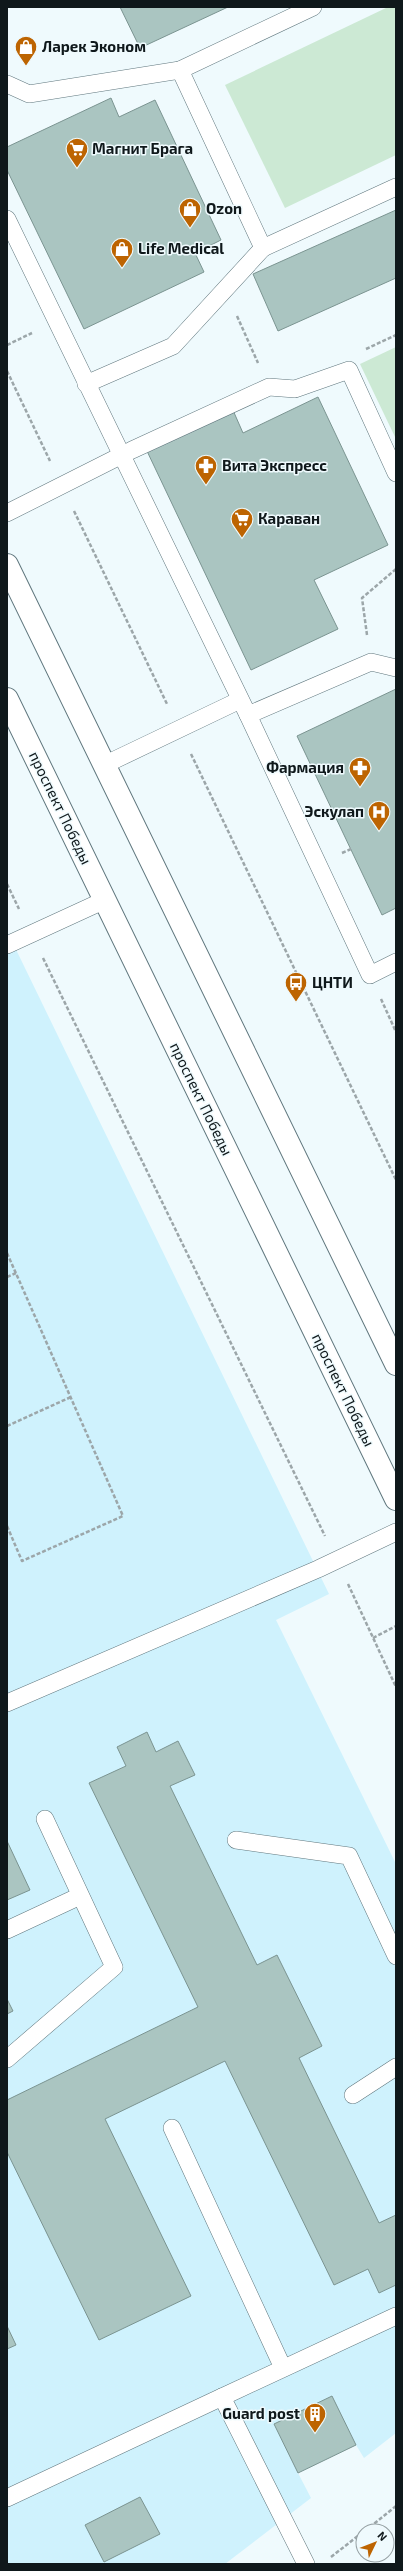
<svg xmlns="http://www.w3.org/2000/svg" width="403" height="2571" font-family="'Exo 2',sans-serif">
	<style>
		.built { fill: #cff2fd }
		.green { fill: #cce9d4 }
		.building { fill: #aac5c1; stroke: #7b9491 }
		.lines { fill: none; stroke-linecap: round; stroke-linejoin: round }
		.lane-casing { stroke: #60777e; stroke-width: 18 }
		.primary-casing { stroke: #60777e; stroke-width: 24 }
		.path { stroke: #9ca6a9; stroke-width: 2.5; stroke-dasharray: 4 2; stroke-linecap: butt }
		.lane { stroke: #fff; stroke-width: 17 }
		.primary { stroke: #fff; stroke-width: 22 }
		.labels { text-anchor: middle; stroke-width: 3; stroke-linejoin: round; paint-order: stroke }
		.poi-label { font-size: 15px; font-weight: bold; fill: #0f181b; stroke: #effafd; text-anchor: start }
		.street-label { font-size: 15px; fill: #0f181b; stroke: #effafd }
	</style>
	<rect width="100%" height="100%" fill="#effafd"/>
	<polygon class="built" points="7,931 329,1594 276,1620 396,1864 396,2433 364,2458 356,2445 298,2473 311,2498 225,2564 7,2564"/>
	<g class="green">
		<polygon points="388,7 396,7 396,155 285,208 225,85"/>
		<polygon points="396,347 396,439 360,364"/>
	</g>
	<g class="building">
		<polygon points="120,7 228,7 140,48"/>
		<polygon points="111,98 119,117 155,100 221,240 195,253 204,272 84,329 7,170 7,147"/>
		<polygon points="396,210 396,278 278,331 253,274"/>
		<polygon points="318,397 388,545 314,580 338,629 251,670 146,449 232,408 243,433"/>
		<polygon points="396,689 396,908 382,915 297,736"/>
		<polygon points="147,1732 156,1752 178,1741 195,1775 170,1786 257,1965 277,1955 322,2046 299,2058 379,2223 396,2215 396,2285 379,2293 368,2269 334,2285 225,2061 105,2119 191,2296 99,2340 7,2152 7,2100 198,2007 89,1783 126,1766 117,1747"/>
		<polygon points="7,1841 30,1890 7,1900"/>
		<polygon points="7,1999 13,2011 7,2014"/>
		<polygon points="7,2326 16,2345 7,2349"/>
		<polygon points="332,2396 356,2445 298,2473 274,2424"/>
		<polygon points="140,2497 160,2534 104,2562 85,2525"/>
	</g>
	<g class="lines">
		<g class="lane-casing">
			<g id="lane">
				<polyline points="180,70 263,248 396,187"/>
				<polyline points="7,84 29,94 180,70 313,7"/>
				<polyline points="7,219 248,715 370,975 396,962"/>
				<polyline points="86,384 173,346 263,248"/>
				<polyline points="7,513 132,450 269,387 295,389 349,370 396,473"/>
				<polyline points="248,715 371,662 396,668"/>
				<polyline points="104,765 240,700"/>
				<polyline points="7,945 105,900"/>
				<polyline points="7,1703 318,1569 396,1532"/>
				<polyline points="236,1840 349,1856 396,1956"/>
				<polyline points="7,1930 80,1896"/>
				<polyline points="7,2059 114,1967 45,1819"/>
				<polyline points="353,2095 396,2067"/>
				<polyline points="172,2128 283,2368"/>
				<polyline points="7,2498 222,2397"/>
				<polyline points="306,2564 222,2397 396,2316"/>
			</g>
		</g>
		<g class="primary-casing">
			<g id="primary">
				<polyline points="7,565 396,1364"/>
				<polyline points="7,699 396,1499"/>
			</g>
		</g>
		<g class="path">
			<polyline points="237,316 258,363"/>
			<polyline points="7,345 32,333"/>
			<polyline points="366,349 396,335"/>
			<polyline points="7,371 50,461"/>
			<polyline points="74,511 167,704"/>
			<polyline points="367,635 362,598 396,569"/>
			<polyline points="191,754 396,1180"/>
			<polyline points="306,773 313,769"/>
			<polyline points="342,853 351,849"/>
			<polyline points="7,884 19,909"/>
			<polyline points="43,958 325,1536"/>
			<polyline points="381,999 396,1032"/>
			<polyline points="7,1253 123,1516 22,1561 7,1526"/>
			<polyline points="7,1277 16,1273"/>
			<polyline points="7,1426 71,1397"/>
			<polyline points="348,1584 396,1687"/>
			<polyline points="373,1638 396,1626"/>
			<polyline points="365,2531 396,2506"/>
			<polyline points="331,2557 363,2532"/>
		</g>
		<use href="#lane" class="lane"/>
		<use href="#primary" class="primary"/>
	</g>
	<defs>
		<g id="shop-pin" transform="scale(1.15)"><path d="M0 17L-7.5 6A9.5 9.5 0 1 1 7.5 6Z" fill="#bd6401" stroke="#effafd"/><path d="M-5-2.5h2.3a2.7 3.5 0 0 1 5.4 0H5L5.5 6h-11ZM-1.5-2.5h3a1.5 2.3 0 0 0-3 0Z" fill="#fff"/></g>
		<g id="supermarket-pin" transform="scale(1.15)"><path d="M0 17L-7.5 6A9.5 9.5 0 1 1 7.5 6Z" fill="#bd6401" stroke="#effafd"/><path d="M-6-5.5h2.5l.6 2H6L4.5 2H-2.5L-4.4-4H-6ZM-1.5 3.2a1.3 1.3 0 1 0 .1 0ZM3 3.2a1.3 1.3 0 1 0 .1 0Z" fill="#fff"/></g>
		<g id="pharmacy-pin" transform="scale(1.15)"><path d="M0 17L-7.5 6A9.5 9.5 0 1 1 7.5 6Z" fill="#bd6401" stroke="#effafd"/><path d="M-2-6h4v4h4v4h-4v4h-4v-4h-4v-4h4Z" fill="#fff"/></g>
		<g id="hospital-pin" transform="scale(1.15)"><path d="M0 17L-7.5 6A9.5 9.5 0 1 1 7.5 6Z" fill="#bd6401" stroke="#effafd"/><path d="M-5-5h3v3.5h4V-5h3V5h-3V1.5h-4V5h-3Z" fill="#fff"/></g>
		<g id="bus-pin" transform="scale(1.15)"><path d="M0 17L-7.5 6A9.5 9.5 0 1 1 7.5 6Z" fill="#bd6401" stroke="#effafd"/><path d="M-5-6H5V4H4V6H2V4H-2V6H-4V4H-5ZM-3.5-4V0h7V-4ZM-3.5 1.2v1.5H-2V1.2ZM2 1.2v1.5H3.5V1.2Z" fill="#fff"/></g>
		<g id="building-pin" transform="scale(1.15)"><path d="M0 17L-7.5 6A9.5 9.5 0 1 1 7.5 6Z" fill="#bd6401" stroke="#effafd"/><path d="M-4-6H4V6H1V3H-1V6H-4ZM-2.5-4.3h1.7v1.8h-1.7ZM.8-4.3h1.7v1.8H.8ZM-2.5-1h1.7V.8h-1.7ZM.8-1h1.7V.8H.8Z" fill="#fff"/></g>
	</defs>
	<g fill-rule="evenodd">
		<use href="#shop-pin" x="26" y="47"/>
		<use href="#supermarket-pin" x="77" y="149"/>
		<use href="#shop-pin" x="190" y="209"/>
		<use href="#shop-pin" x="122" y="249"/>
		<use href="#pharmacy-pin" x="206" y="466"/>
		<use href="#supermarket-pin" x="242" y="519"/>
		<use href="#pharmacy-pin" x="360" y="768"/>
		<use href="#hospital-pin" x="379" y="812"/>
		<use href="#bus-pin" x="296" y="983"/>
		<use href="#building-pin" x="315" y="2414"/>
	</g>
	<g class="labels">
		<g class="poi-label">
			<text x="42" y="52">Ларек Эконом</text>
			<text x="92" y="154">Магнит Брага</text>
			<text x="206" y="214">Ozon</text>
			<text x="138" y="254">Life Medical</text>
			<text x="222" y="471">Вита Экспресс</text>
			<text x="258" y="524">Караван</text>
			<text x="344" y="773" text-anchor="end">Фармация</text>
			<text x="364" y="817" text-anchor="end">Эскулап</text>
			<text x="312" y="988">ЦНТИ</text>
			<text x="300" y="2419" text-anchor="end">Guard post</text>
		</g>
		<g class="street-label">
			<text transform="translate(60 808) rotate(64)" y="5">проспект Победы</text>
			<text transform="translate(201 1099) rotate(64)" y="5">проспект Победы</text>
			<text transform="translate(343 1390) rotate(64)" y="5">проспект Победы</text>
		</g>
	</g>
	<rect width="403" height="2571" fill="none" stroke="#0f181b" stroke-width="16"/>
	<g transform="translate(375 2543) rotate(47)"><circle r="19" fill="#effafd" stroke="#95a0a3"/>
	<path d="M0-3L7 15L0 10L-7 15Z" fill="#bd6401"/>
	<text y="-6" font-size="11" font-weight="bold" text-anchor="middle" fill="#0f181b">N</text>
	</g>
</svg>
